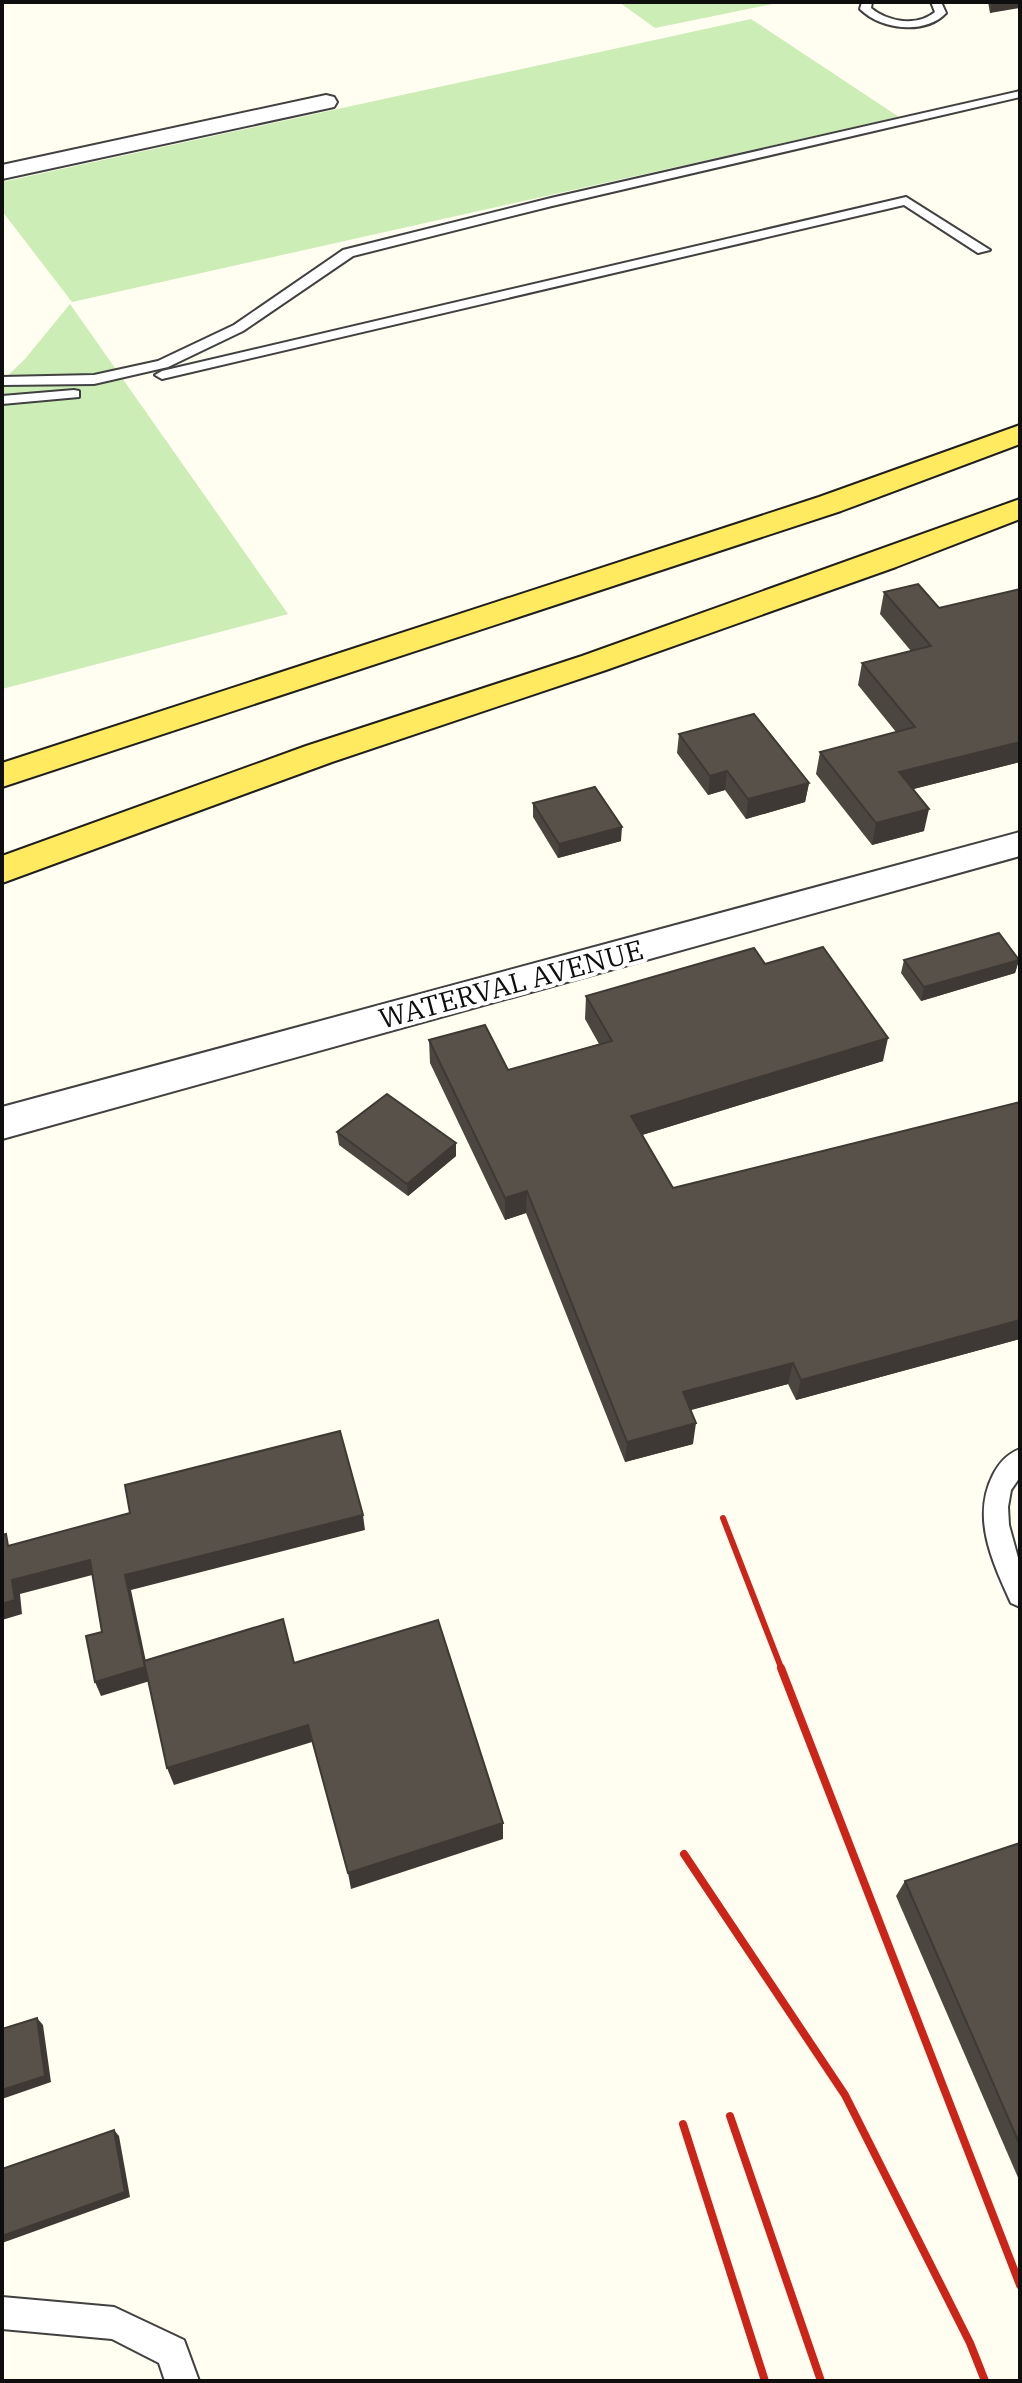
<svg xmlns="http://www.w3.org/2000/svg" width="1022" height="2383" font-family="'IBM Plex Serif',serif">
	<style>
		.green { fill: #ccedb5 }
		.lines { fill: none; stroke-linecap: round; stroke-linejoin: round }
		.lane-casing { stroke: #414141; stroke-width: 4 }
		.street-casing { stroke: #414141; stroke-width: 4 }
		.primary-casing { stroke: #1f1f1f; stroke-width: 4 }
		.lane { fill: #fff; fill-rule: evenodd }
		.street { fill: #fff; fill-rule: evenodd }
		.primary { fill: #ffea60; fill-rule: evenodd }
		.rail-far1 { stroke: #cb251a; stroke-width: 6 }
		.rail { stroke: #cb251a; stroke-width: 8 }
		.wall { fill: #4c4640 }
		.shaded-wall { fill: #3e3934 }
		.building { fill: #58514a; stroke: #3e3934; stroke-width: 2 }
		.labels { text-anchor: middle; stroke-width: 8; stroke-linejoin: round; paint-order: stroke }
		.street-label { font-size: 28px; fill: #0e0e0e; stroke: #fff }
	</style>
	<rect width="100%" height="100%" fill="#fffef0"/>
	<g class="green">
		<polygon points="619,2 783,2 655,28"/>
		<polygon points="751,19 899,117 72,302 2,211 2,182"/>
		<polygon points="70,304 288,614 2,689 2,381 25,359"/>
	</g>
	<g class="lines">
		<g class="lane-casing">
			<g id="lane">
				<path d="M 862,2 L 872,2 L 871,8 C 888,22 917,27 935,12 L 931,2 L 941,2 L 946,13 C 925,35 881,30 860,9 Z"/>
				<polygon points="1020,91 1020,97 552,206 353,256 243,331 168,367 94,384 2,385 2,377 94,375 158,361 234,325 343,250 551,198"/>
				<polygon points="906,197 990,250 978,253 904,205 162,379 155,375 162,371"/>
				<polygon points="74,390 79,391 79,397 2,404 2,396"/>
				<path d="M 1020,1449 L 1020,1477 L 1011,1490 L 1008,1507 L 1009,1525 L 1020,1565 L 1020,1607 L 1011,1603 C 993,1563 971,1518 993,1475 C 999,1463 1007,1454 1020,1449 Z"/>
				<polygon points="2,2297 114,2307 184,2340 199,2381 165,2381 159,2363 112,2339 2,2329"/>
			</g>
		</g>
		<g class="street-casing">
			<g id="street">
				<polygon points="326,95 334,97 337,102 334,107 2,179 2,165"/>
				<polygon points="1020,832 1020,856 2,1139 2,1107"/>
			</g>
		</g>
		<g class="primary-casing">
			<g id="primary">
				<polygon points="1020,425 1020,444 841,511 2,787 2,763 819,497"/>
				<polygon points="1020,499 1020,519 896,567 606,670 332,762 2,883 2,856 306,746 582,656"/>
			</g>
		</g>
		<use href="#lane" class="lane"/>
		<use href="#street" class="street"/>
		<use href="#primary" class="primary"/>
		<polyline class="rail-far1" points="723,1518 782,1670"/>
		<g class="rail">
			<polyline points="781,1668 1020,2285"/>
			<polyline points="684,1854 845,2095 970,2343 985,2381"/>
			<polyline points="730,2116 821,2381"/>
			<polyline points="683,2124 765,2381"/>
		</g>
	</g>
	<g class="wall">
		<polygon points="988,2 1020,2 990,13"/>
		<polygon points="918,584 1020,762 913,789 924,831 872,845 816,774 820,752 896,732 858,685 862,663 911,651 880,614 884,592"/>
		<polygon points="679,734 809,783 805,802 746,819 725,790 708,795 677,753"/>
		<polygon points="533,803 621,841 558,858 533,817"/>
		<polygon points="904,960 1019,960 1015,973 921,1001 901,973"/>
		<polygon points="765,964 883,1061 642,1135 673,1188 1020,1102 1020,1339 796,1400 788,1384 690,1410 693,1444 625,1462 526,1213 505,1220 430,1063 429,1040 508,1070 599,1044 585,1019 586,996"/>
		<polygon points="337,1132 456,1143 456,1156 408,1196 339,1145"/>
		<polygon points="1020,1843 1020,2182 896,1896 905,1881"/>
	</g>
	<g class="shaded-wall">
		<polygon points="992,2 1020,2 1020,8 990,13"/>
		<polygon points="1020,742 1020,762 894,794 899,772"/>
		<polygon points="727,771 725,790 708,795 710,776"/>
		<polygon points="809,783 805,802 746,819 748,799"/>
		<polygon points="929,809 924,831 872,845 876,823"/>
		<polygon points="622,827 621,841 558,858 559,844"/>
		<polygon points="1019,960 1015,973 921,1001 924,987"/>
		<polygon points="888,1038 883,1061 629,1139 631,1116"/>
		<polygon points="456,1143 456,1156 408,1196 407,1184"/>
		<polygon points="527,1191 526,1213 505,1220 505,1198"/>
		<polygon points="1020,1320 1020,1339 796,1400 801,1380"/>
		<polygon points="793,1363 788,1384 680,1413 683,1392"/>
		<polygon points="696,1423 693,1444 625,1462 627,1442"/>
		<polygon points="363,1515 365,1530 131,1590 150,1681 101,1696 95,1682 125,1575"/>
		<polygon points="90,1560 96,1574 20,1594 22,1614 2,1620 2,1604 12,1580"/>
		<polygon points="308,1725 312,1742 174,1785 167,1768"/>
		<polygon points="503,1823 503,1839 351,1889 348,1873"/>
		<polygon points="37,2018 43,2025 51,2082 2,2099 2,2090"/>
		<polygon points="114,2130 119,2136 130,2197 2,2243 2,2236"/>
	</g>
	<g class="building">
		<polygon points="918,584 939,608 1020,589 1020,742 899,772 929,809 876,823 820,752 915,727 862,663 931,646 884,592"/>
		<polygon points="754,714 809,783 748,799 727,771 710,776 679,734"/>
		<polygon points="595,787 622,827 559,844 533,803"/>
		<polygon points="999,933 1019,960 924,987 904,960"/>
		<polygon points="823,947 888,1038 631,1116 673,1188 1020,1102 1020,1320 801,1380 793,1363 683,1392 696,1423 627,1442 527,1191 505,1198 429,1040 485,1025 508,1070 612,1041 586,996 754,948 765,964"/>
		<polygon points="387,1094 456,1143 407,1184 337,1132"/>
		<polygon points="340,1431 363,1515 125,1575 145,1667 95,1682 86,1636 102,1632 90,1560 12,1580 15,1600 2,1604 2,1535 6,1534 8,1546 130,1513 125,1485"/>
		<polygon points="283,1619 294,1663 438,1620 503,1823 348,1873 308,1725 167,1768 144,1661"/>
		<polygon points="1020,1843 1020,2145 905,1881"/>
		<polygon points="37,2018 45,2076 2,2090 2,2029"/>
		<polygon points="114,2130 125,2192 2,2236 2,2169"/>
	</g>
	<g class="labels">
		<g class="street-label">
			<text transform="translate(511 984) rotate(-15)" y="10">WATERVAL AVENUE</text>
		</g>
	</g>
	<rect width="1022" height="2383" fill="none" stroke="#0e0e0e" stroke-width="8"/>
</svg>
